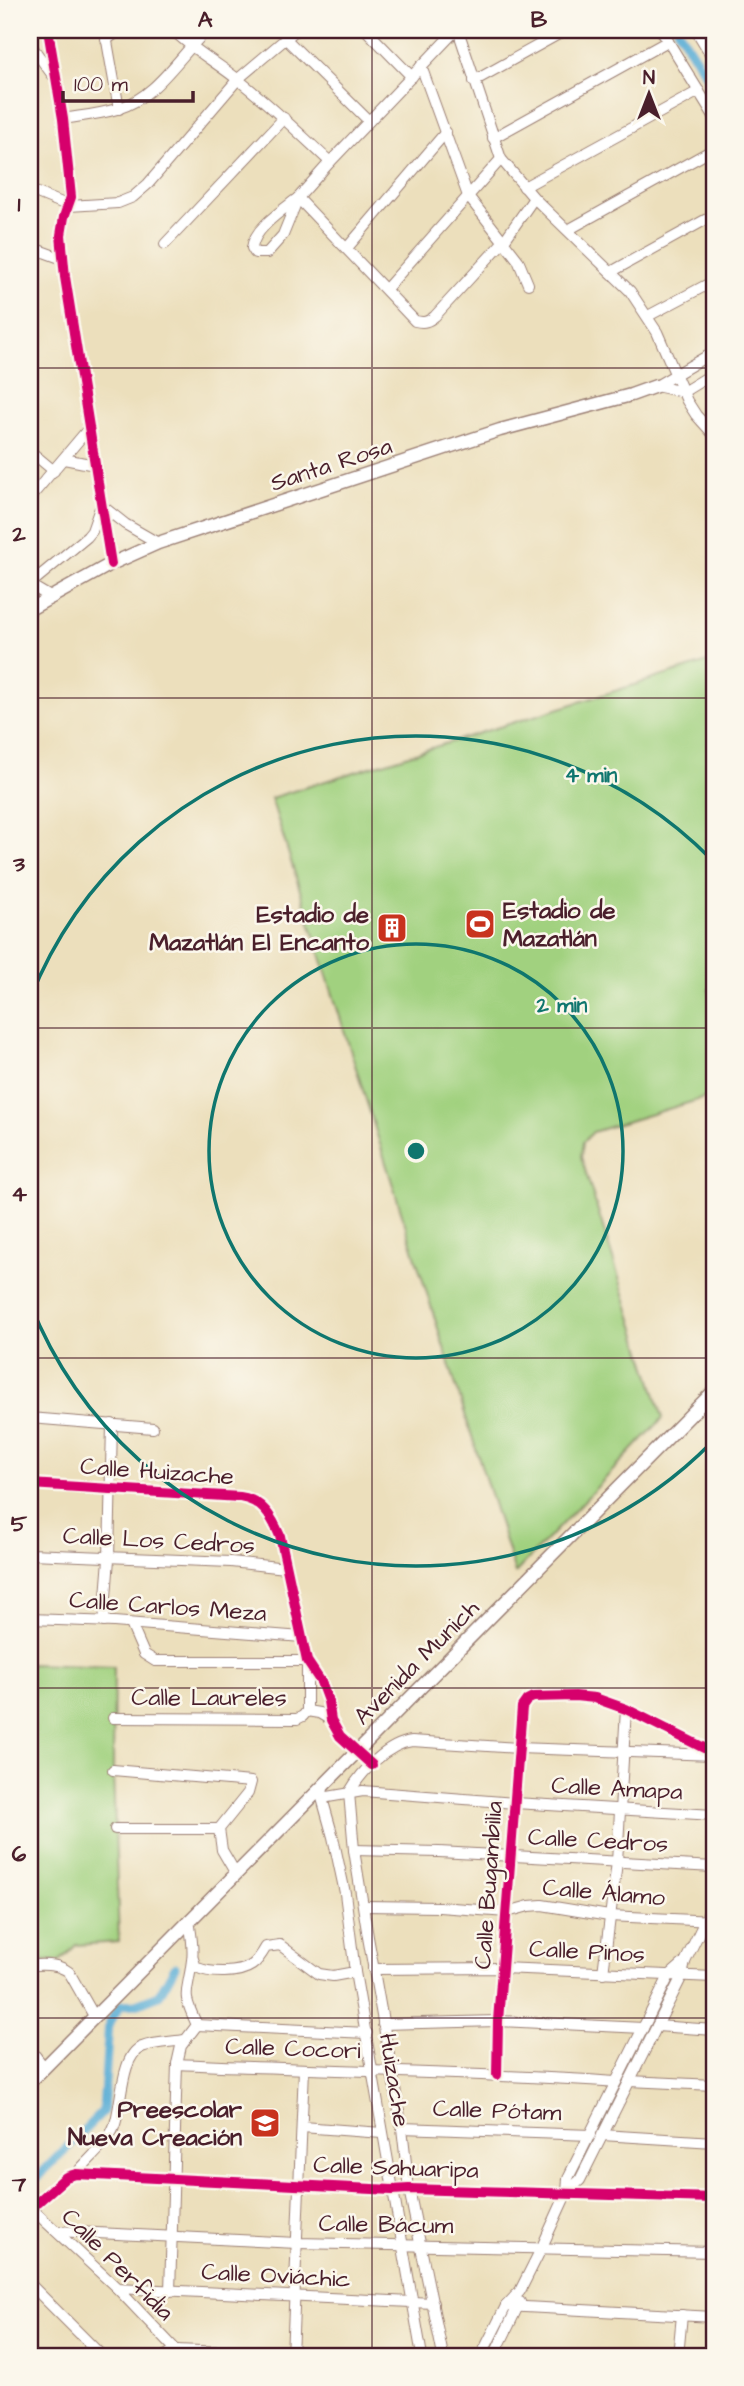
<svg xmlns="http://www.w3.org/2000/svg" width="744" height="2386" font-family="'Architects Daughter',sans-serif">
	<style>
		.green { fill: #a1d17f; stroke: #767855; stroke-width: 2 }
		.lines { fill: none; stroke-linecap: round; stroke-linejoin: round }
		.canal { stroke: #5aadd5; stroke-width: 9 }
		.minor-casing { stroke: #9b7f74; stroke-width: 12 }
		.major-casing { stroke: #9b7f74; stroke-width: 15 }
		.minor { stroke: #fff; stroke-width: 10 }
		.major { stroke: #fff; stroke-width: 12 }
		.cycleway-casing { stroke: #fbf7ec; stroke-width: 15 }
		.cycleway { stroke: #d6006c; stroke-width: 10 }
		.grid { fill: none; stroke: #4a1f2b; stroke-width: 2; stroke-opacity: 0.55 }
		.ring { fill: none; stroke: #0f766e; stroke-width: 3.5 }
		.labels { text-anchor: middle; stroke-width: 5; stroke-linejoin: round; paint-order: stroke }
		.street-label { font-size: 24px; fill: #4a1f2b; stroke: #fbf7ec }
		.poi-label { font-size: 24px; font-weight: bold; fill: #4a1f2b; stroke: #fbf7ec; text-anchor: end }
		.centre { fill: #0f766e; stroke: #fbf7ec; stroke-width: 3.5 }
		.ring-label { font-size: 21px; text-anchor: middle; font-weight: bold; fill: #0f766e; stroke: #fbf7ec; stroke-width: 5; stroke-linejoin: round; paint-order: stroke }
		.neatline { fill: none; stroke: #4a1f2b; stroke-width: 2.5 }
		.grid-label { font-size: 23px; text-anchor: middle; font-weight: bold; fill: #4a1f2b }
	</style>
	<rect width="100%" height="100%" fill="#fbf7ec"/>
	<filter id="ink" filterUnits="userSpaceOnUse"><feTurbulence type="fractalNoise" baseFrequency=".0143" numOctaves="2"/><feDisplacementMap in="SourceGraphic" scale="14" xChannelSelector="R" yChannelSelector="G"/><feConvolveMatrix kernelMatrix="1 2 1 2 8 2 1 2 1" color-interpolation-filters="sRGB"/></filter>
	<filter id="wash" filterUnits="userSpaceOnUse"><feTurbulence type="fractalNoise" baseFrequency=".00686" numOctaves="4" result="noise"/><feDisplacementMap in="SourceGraphic" scale="28" xChannelSelector="R" yChannelSelector="G"/><feGaussianBlur stdDeviation="1.57" result="paint"/><feColorMatrix in="noise" values="0 0 0 0 0 0 0 0 0 0 0 0 0 0 0 0 0 1.4 0 .05"/><feComposite in="paint" operator="in"/></filter>
	<g filter="url(#wash)">
		<rect width="100%" height="100%" fill="#ecdfbc"/>
		<g class="green">
			<polygon points="714,660 714,987 709,989 714,1004 714,1095 593,1132 583,1142 581,1157 663,1418 515,1573 271,798"/>
			<polygon points="30,1664 114,1667 113,1770 119,1942 76,1945 60,1961 30,1961"/>
		</g>
		<g class="lines">
			<g class="canal">
				<polyline points="678,30 714,88"/>
				<polyline points="30,2185 103,2111 109,2022 121,2005 136,2004 159,1995 175,1967"/>
			</g>
		</g>
	</g>
	<g filter="url(#ink)">
		<g class="lines">
			<g class="minor-casing">
				<g id="minor">
					<polyline points="48,30 63,119 71,197 64,217 61,235 65,277 111,564"/>
					<polyline points="105,30 119,109"/>
					<path d="M 173,30 C 193,50 216,62 237,79 C 270,104 300,134 330,162 L 456,30"/>
					<polyline points="366,30 412,77"/>
					<polyline points="458,30 501,159 534,198 630,291 657,332 687,401 696,415 714,435"/>
					<polyline points="661,30 714,116"/>
					<polyline points="696,30 714,60"/>
					<polyline points="285,38 369,121"/>
					<polyline points="106,40 120,30"/>
					<polyline points="30,44 54,77"/>
					<polyline points="421,66 468,196 518,260 528,284"/>
					<polyline points="474,81 566,30"/>
					<path d="M 63,119 C 81,116 100,114 117,109 C 156,98 179,56 207,30"/>
					<polyline points="493,138 668,41"/>
					<path d="M 330,162 L 298,198 L 415,321 C 424,323 428,322 435,316 L 504,241 L 534,198"/>
					<polyline points="524,187 699,91"/>
					<polyline points="30,190 69,206 118,203 133,197 148,184 238,79 296,30"/>
					<path d="M 298,198 L 283,235 L 267,253 L 255,253 L 252,248 C 254,228 283,210 298,198 Z"/>
					<polyline points="568,230 714,149"/>
					<polyline points="165,244 284,118"/>
					<polyline points="30,247 63,259"/>
					<polyline points="347,248 446,132"/>
					<polyline points="611,272 714,215"/>
					<polyline points="386,289 501,159"/>
					<polyline points="648,316 714,281"/>
					<polyline points="656,386 714,352"/>
					<polyline points="656,386 683,392 714,373"/>
					<polyline points="30,451 54,471"/>
					<polyline points="64,459 95,465"/>
					<polyline points="30,498 89,428"/>
					<polyline points="30,584 87,537 92,531 101,505 125,524 158,543"/>
					<polyline points="30,585 52,598"/>
					<polyline points="30,1418 153,1428"/>
					<path d="M 30,1484 L 240,1497 C 262,1500 272,1517 280,1536 L 307,1661 L 321,1682 L 328,1701 L 331,1720 L 340,1736 L 372,1765"/>
					<polyline points="30,1554 231,1562 286,1568"/>
					<polyline points="30,1619 114,1622 302,1637"/>
					<polyline points="104,1622 109,1559 112,1424"/>
					<polyline points="131,1624 144,1654 155,1661 307,1661"/>
					<polyline points="307,1711 319,1713 331,1720"/>
					<polyline points="113,1718 297,1719 303,1716 307,1711 307,1662"/>
					<polyline points="113,1770 251,1782 248,1793 219,1829 222,1850 236,1874"/>
					<polyline points="323,1786 322,1798 333,1837 345,1893 355,1972 422,2356"/>
					<polyline points="349,1793 354,1850 368,1937 402,2128 409,2189 443,2356"/>
					<path d="M 349,1793 C 361,1772 387,1744 412,1741 L 518,1748 L 714,1755"/>
					<polyline points="322,1798 363,1791 515,1803 714,1815"/>
					<polyline points="115,1829 219,1829"/>
					<polyline points="354,1850 439,1852 714,1867"/>
					<polyline points="364,1906 439,1907 507,1912 529,1906 542,1905 609,1916 714,1921"/>
					<path d="M 193,1959 L 196,1967 C 210,1974 239,1974 252,1965 C 258,1961 262,1954 266,1947 L 280,1945 L 319,1974 L 333,1976 L 355,1972"/>
					<path d="M 30,1965 C 44,1965 57,1963 69,1972 L 94,2016"/>
					<polyline points="373,1969 502,1968 714,1977"/>
					<polyline points="603,1973 617,1862 626,1709"/>
					<polyline points="383,2024 498,2021 643,2028"/>
					<polyline points="197,2025 367,2033"/>
					<polyline points="657,2026 714,2030"/>
					<polyline points="30,2049 44,2067"/>
					<path d="M 177,2064 C 323,2071 470,2072 616,2082"/>
					<polyline points="497,2075 498,2021 522,1707 527,1700 533,1697 575,1696 595,1698 626,1709 714,1753"/>
					<polyline points="629,2081 714,2085"/>
					<polyline points="302,2127 382,2133"/>
					<polyline points="402,2128 591,2135"/>
					<polyline points="602,2135 714,2142"/>
					<path d="M 76,2174 C 88,2159 107,2145 114,2127 C 122,2109 120,2055 142,2047 C 154,2042 172,2042 185,2040"/>
					<polyline points="567,2192 580,2180 682,1976 685,1962 714,1902"/>
					<polyline points="31,2208 117,2288 176,2350"/>
					<polyline points="30,2209 66,2177 76,2174 392,2190 409,2189 714,2198"/>
					<polyline points="56,2231 297,2243 714,2252"/>
					<polyline points="30,2284 102,2356"/>
					<polyline points="117,2288 433,2303"/>
					<path d="M 170,2291 L 177,2064 L 181,2046 L 197,2025 C 180,1989 188,1996 192,1960 C 194,1948 191,1933 189,1920"/>
					<polyline points="506,2306 714,2317"/>
					<polyline points="165,2356 176,2350 324,2356"/>
					<polyline points="292,2356 304,2069"/>
					<polyline points="481,2356 506,2306 520,2291 541,2249 567,2192 568,2178 669,1976 685,1962"/>
					<polyline points="494,2356 520,2302"/>
					<polyline points="678,2356 682,2315"/>
				</g>
			</g>
			<g class="major-casing">
				<g id="major">
					<polyline points="30,609 111,564 158,543 500,430 631,395 656,386"/>
					<polyline points="30,2082 714,1391"/>
				</g>
			</g>
			<use href="#minor" class="minor"/>
			<use href="#major" class="major"/>
			<g class="cycleway-casing">
				<g id="cycleway">
					<polyline points="48,30 63,119 71,197 64,217 61,235 65,277 111,564"/>
					<path d="M 30,1484 L 240,1497 C 262,1500 272,1517 280,1536 L 307,1661 L 321,1682 L 328,1701 L 331,1720 L 340,1736 L 372,1765"/>
					<polyline points="497,2075 498,2021 522,1707 527,1700 533,1697 575,1696 595,1698 626,1709 714,1753"/>
					<polyline points="30,2209 66,2177 76,2174 392,2190 409,2189 714,2198"/>
				</g>
			</g>
			<use href="#cycleway" class="cycleway"/>
		</g>
	</g>
	<path class="grid" d="M 372,30 L 372,2356M 30,368 L 714,368M 30,698 L 714,698M 30,1028 L 714,1028M 30,1358 L 714,1358M 30,1688 L 714,1688M 30,2018 L 714,2018"/>
	<g class="ring">
		<circle cx="416" cy="1151" r="207"/>
		<path d="M712 1442A415 415 0 0 1 30 1303M30 999A415 415 0 0 1 712 860"/>
	</g>
	<defs>
		<g id="stadium-square" transform="scale(1.575)"><rect x="-9" y="-9" width="18" height="18" rx="4" fill="#c8321e" stroke="#fbf7ec"/><path d="M0-5a6.5 5 0 1 0 0 10a6.5 5 0 1 0 0-10ZM-3.5-1.8h7v3.6h-7Z" fill="#fff"/></g>
		<g id="building-square" transform="scale(1.575)"><rect x="-9" y="-9" width="18" height="18" rx="4" fill="#c8321e" stroke="#fbf7ec"/><path d="M-4-6H4V6H1V3H-1V6H-4ZM-2.5-4.3h1.7v1.8h-1.7ZM.8-4.3h1.7v1.8H.8ZM-2.5-1h1.7V.8h-1.7ZM.8-1h1.7V.8H.8Z" fill="#fff"/></g>
		<g id="school-square" transform="scale(1.575)"><rect x="-9" y="-9" width="18" height="18" rx="4" fill="#c8321e" stroke="#fbf7ec"/><path d="M0-5L7-2L0 1L-7-2ZM-4 1L0 2.5L4 1V4Q0 6-4 4Z" fill="#fff"/></g>
	</defs>
	<g fill-rule="evenodd">
		<use href="#stadium-square" x="480" y="924"/>
		<use href="#building-square" x="392" y="928"/>
		<use href="#school-square" x="265" y="2123"/>
	</g>
	<g class="labels">
		<g class="street-label">
			<text transform="translate(331 464) rotate(-18)" y="8">Santa Rosa</text>
			<text transform="translate(157 1471) rotate(4)" y="8">Calle Huizache</text>
			<text transform="translate(159 1540) rotate(3)" y="8">Calle Los Cedros</text>
			<text transform="translate(168 1606) rotate(4)" y="8">Calle Carlos Meza</text>
			<text transform="translate(416 1662) rotate(-45)" y="8">Avenida Munich</text>
			<text x="209" y="1705">Calle Laureles</text>
			<text transform="translate(617 1788) rotate(3)" y="8">Calle Amapa</text>
			<text transform="translate(598 1840) rotate(3)" y="8">Calle Cedros</text>
			<text transform="translate(488 1885) rotate(-86)" y="8">Calle Bugambilia</text>
			<text transform="translate(604 1892) rotate(5)" y="8">Calle Álamo</text>
			<text transform="translate(587 1951) rotate(3)" y="8">Calle Pinos</text>
			<text transform="translate(293 2048) rotate(2)" y="8">Calle Cocori</text>
			<text transform="translate(395 2080) rotate(81)" y="8">Huizache</text>
			<text transform="translate(497 2110) rotate(2)" y="8">Calle Pótam</text>
			<text transform="translate(396 2167) rotate(2)" y="8">Calle Sahuaripa</text>
			<text transform="translate(386 2224) rotate(1)" y="8">Calle Bácum</text>
			<text transform="translate(118 2264) rotate(45)" y="8">Calle Perfidia</text>
			<text transform="translate(276 2275) rotate(3)" y="8">Calle Oviáchic</text>
		</g>
		<g class="poi-label">
			<text x="503" y="918" text-anchor="start">Estadio de<tspan x="503" dy="28">Mazatlán</tspan></text>
			<text x="369" y="922">Estadio de<tspan x="369" dy="28">Mazatlán El Encanto</tspan></text>
			<text x="242" y="2117">Preescolar<tspan x="242" dy="28">Nueva Creación</tspan></text>
		</g>
	</g>
	<circle cx="416" cy="1151" r="10" class="centre"/>
	<g class="ring-label">
		<text x="591" y="782">4 min</text>
		<text x="562" y="1012">2 min</text>
	</g>
	<rect width="744" height="2386" fill="none" stroke="#fbf7ec" stroke-width="77"/>
	<g transform="translate(649 94)" stroke="#fbf7ec" stroke-width="5" paint-order="stroke">
	<path d="M0-5L12 26L0 18L-12 26Z" fill="#4a1f2b"/>
	<text y="-10" font-size="19" font-weight="bold" text-anchor="middle" fill="#4a1f2b">N</text>
	</g>
	<path d="M63 91v10h130v-10" fill="none" stroke="#4a1f2b" stroke-width="3.5"/>
	<text x="74" y="91" font-size="21" fill="#4a1f2b" stroke="#fbf7ec" stroke-width="5" paint-order="stroke">100 m</text>
	<rect x="38" y="38" width="668" height="2310" class="neatline"/>
	<g class="grid-label">
		<text x="205" y="27">A</text>
		<text x="539" y="27">B</text>
		<text x="19" y="211">1</text>
		<text x="19" y="541">2</text>
		<text x="19" y="871">3</text>
		<text x="19" y="1201">4</text>
		<text x="19" y="1531">5</text>
		<text x="19" y="1861">6</text>
		<text x="19" y="2191">7</text>
	</g>
</svg>
